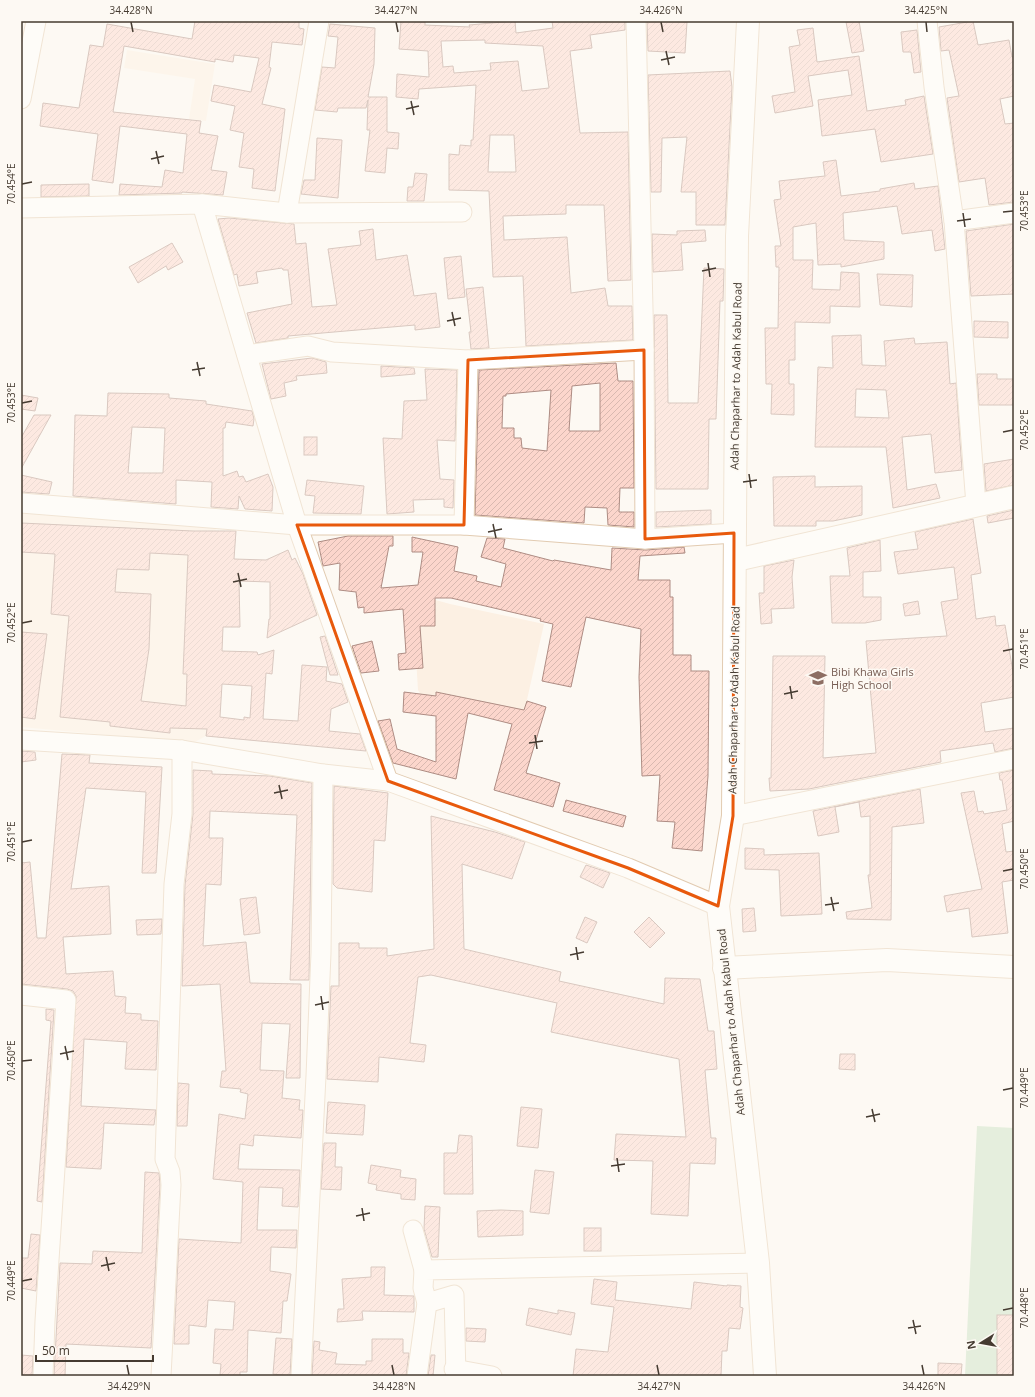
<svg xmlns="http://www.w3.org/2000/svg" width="1035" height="1397" font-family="'Open Sans',sans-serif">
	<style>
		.built { fill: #fcf0e3 }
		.green { fill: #c7e0c3 }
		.building { fill: url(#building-hatch); stroke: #ae8c83; fill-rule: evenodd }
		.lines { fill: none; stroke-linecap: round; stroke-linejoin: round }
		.street-casing { stroke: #e2cbb1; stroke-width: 21 }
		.secondary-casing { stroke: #e2cbb1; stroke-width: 24 }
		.street { stroke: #fff; stroke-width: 19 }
		.secondary { stroke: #fff; stroke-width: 22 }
		.marked { fill: none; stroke: #e8590c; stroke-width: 3; stroke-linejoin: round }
		.ticks { fill: none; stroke: #453b31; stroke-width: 1.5 }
		.labels { text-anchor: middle; stroke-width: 3; stroke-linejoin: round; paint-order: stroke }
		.street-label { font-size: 11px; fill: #453b31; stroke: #fdf9f3 }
		.education-label { font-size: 11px; fill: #785e54; stroke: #fdf9f3; text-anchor: start }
		.neatline { fill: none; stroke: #453b31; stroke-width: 1.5 }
		.ticks-label { font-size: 10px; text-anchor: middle; fill: #453b31 }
	</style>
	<defs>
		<pattern id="building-hatch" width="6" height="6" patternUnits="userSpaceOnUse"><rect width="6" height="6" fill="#fcd6cc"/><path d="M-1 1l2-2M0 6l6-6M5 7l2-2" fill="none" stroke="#d9b9b0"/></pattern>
	</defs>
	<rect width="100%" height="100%" fill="#fdf9f3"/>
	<g class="built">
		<polygon points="127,50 215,64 206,121 189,119 195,79 124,68"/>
		<polygon points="21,509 216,525 209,631 206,736 193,743 21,727"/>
		<polygon points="414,594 450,604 544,624 524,713 424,700 418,690 414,626"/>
	</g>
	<polygon class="green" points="977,1126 1014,1128 1014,1376 965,1376"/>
	<g class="building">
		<polygon points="195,21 299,21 299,28 304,29 302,45 272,42 269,67 271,68 262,104 285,109 275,191 252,188 254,169 239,167 244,133 230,130 235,106 211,101 214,85 251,92 259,58 234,55 233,62 215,59 215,62 124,46 113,112 201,121 199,133 218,136 211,170 227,172 223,195 182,192 182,193 119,195 120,184 162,187 165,170 183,173 187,134 120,126 113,183 92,180 98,134 40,126 43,103 79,108 90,45 103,47 107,24 192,39"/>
		<path d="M 401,21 L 425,22 L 425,25 L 470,27 L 469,25 L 515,21 L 516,33 L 553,28 L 552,21 L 625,21 L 625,30 L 590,35 L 592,48 L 570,51 L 580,133 L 628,132 L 631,280 L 608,281 L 604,205 L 566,205 L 566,214 L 503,216 L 504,240 L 567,237 L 571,293 L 605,288 L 608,306 L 632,306 L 633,340 L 526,346 L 523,276 L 493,277 L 489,191 L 449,190 L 449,154 L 459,155 L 460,145 L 471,146 L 471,140 L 473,140 L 476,85 L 419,89 L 418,99 L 396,97 L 397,74 L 429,77 L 428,51 L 399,49 ZM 485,40 L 485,43 L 543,46 L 549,88 L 522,91 L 518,61 L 490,63 L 491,70 L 454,73 L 453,66 L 443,67 L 441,41 ZM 490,135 L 514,135 L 516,172 L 488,172 Z"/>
		<polygon points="647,21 687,22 685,53 648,51"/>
		<polygon points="859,21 864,51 852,53 846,22"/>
		<polygon points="973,21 978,45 1009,40 1012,57 1014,57 1014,96 1000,99 1005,124 1014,123 1014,202 989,205 985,178 959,182 947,98 959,96 949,50 941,51 939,27"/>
		<polygon points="330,24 375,28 374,64 368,97 387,97 387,132 399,133 398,149 387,148 385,173 365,171 370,130 367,130 368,100 366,108 338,108 337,112 315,110 322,67 335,68 338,37 328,36"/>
		<polygon points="813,28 817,62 859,56 867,111 906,105 905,100 924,96 933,154 881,162 875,129 822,136 818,100 852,95 848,70 808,76 813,106 775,113 772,96 795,92 789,47 800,45 797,30"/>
		<polygon points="917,30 921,72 914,73 911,52 903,52 901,32"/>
		<polygon points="730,71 732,87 725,225 696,225 696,192 681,192 687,137 662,138 661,192 651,192 648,75"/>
		<polygon points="317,138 342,140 338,198 301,194 304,180 315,180"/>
		<polygon points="836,160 841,196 880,191 880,189 914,183 915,189 938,186 945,249 935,251 932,230 902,234 897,206 843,213 844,240 884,242 884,259 841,267 841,264 818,265 816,223 793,227 793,260 813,260 812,289 840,290 841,272 859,273 860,307 830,306 830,323 795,322 795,360 789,360 789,384 794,384 794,415 771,414 772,384 766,384 765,328 778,328 779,267 776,267 775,246 781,246 774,200 781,199 779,181 825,176 823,162"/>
		<polygon points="415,173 427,174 424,201 407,201 408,187 413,187"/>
		<polygon points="89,184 89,196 41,197 41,185"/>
		<polygon points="229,218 294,224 296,244 306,243 312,307 337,305 328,249 361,245 359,231 373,229 376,260 407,255 414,296 436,293 440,327 415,330 415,325 288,336 288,338 256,343 247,313 292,304 288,270 283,270 282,268 256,272 258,283 239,286 237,274 234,275 218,219"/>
		<polygon points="1014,224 1014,294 971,296 966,231"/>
		<polygon points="705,230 706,241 681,243 683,270 653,272 652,234 677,235 677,231"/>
		<polygon points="172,243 183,262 168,270 166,266 138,283 129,267"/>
		<polygon points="461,256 465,297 448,299 444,258"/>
		<polygon points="704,268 724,269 723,301 720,301 716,419 709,419 708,489 656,489 654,315 667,315 668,403 698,403"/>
		<polygon points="877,274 913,275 912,307 880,305"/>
		<polygon points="483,287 489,348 471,349 469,332 471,332 466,289"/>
		<polygon points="974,321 1008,322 1008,338 974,337"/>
		<path d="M 861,335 L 862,365 L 886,366 L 884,341 L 914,338 L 915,344 L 947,342 L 950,384 L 956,383 L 962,470 L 935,473 L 931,434 L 902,437 L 907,490 L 936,484 L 940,498 L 893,508 L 886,447 L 815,447 L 818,367 L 833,368 L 832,336 ZM 856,389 L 886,390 L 889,418 L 855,417 Z"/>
		<polygon points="312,358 326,362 327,373 296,376 297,380 284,383 286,396 271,399 262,364"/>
		<path d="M 616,363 L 618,381 L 633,381 L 634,488 L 620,488 L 619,512 L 634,512 L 634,527 L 608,525 L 607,508 L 585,507 L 584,523 L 475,515 L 479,370 ZM 600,383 L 600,431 L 569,431 L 572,386 ZM 551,390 L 547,451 L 522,448 L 521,438 L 514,438 L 514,428 L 502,428 L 503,396 L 506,396 L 506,394 Z"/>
		<polygon points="381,366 414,368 415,374 381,377"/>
		<polygon points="425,369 457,370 455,441 437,440 440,479 454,480 453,508 444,507 444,499 413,500 414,512 387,514 383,438 402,439 404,401 427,400"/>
		<polygon points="977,374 997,374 997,379 1014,379 1014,405 979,405"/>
		<path d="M 108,393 L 169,394 L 169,398 L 206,401 L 206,404 L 252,411 L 254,419 L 253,426 L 226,422 L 225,428 L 223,428 L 223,476 L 237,471 L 239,477 L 243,476 L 246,482 L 268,474 L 273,487 L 272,511 L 245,509 L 239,496 L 238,509 L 211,507 L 212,482 L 176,480 L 176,504 L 73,496 L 75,415 L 107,416 ZM 132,427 L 165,428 L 163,473 L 128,473 Z"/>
		<polygon points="21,395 38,398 35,411 21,409"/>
		<polygon points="34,415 51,415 21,469 21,438"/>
		<rect x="304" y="437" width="13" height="18"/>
		<polygon points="1014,459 1014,485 986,491 984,464"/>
		<polygon points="21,475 52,482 49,494 21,492"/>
		<polygon points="815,476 815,487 862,486 862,515 833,521 816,521 816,526 774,526 773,477"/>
		<polygon points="307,480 364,486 361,514 313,513 315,496 305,495"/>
		<polygon points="711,510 711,524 656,527 656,512"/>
		<polygon points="1014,510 1014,518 988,523 987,516"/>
		<polygon points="973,519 981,573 971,575 976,619 995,616 996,626 1005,625 1014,678 1014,697 981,703 985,732 1014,728 1014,748 995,752 993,743 940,751 941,762 809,789 770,791 769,778 771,778 773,656 825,656 823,758 876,753 866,641 947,636 941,602 958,599 954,567 898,574 894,552 918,549 915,532"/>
		<path d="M 21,523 L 193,531 L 236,531 L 234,559 L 266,560 L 288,550 L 292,560 L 295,558 L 303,574 L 317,615 L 267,638 L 269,619 L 270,619 L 270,582 L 239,581 L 240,627 L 223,627 L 222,651 L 257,652 L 258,655 L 274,650 L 272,674 L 266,673 L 263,719 L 298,721 L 302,665 L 327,667 L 326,681 L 342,684 L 348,702 L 331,709 L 329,731 L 360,734 L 366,751 L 206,736 L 207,729 L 170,728 L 170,733 L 110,726 L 110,722 L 60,717 L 69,616 L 51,614 L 55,554 L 21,552 ZM 150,553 L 188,555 L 183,674 L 187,674 L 186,706 L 141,701 L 149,649 L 151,594 L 115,592 L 117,569 L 149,570 ZM 222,684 L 252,686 L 250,718 L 244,717 L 244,720 L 220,717 Z"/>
		<polygon points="348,536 393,536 393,546 389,546 381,588 418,585 423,552 412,552 412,537 458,547 454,571 477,576 476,581 501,587 506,564 481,557 487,538 505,539 503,548 553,561 554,560 611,570 612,548 646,550 684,547 685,553 640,556 638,580 670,580 670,597 673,597 673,655 691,655 691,671 709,671 708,776 702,851 672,848 675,822 657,821 660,775 642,776 639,677 641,629 586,617 571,687 542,681 553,624 540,621 541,619 451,598 435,598 435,626 420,626 423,668 399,670 398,654 406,653 403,609 364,613 364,607 358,608 356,592 339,590 340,563 323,566 318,542"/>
		<polygon points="880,540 881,571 863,572 863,597 881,597 881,620 865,623 832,623 830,576 850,576 847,548"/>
		<polygon points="794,560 792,577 794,608 771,609 772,623 761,624 759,593 764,593 764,566"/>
		<polygon points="918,601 920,614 905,616 903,604"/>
		<polygon points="21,632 47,634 35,719 21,717"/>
		<polygon points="325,636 338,675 330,675 320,637"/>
		<polygon points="372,641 379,671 361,673 352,646"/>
		<polygon points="404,692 436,696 436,692 524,710 527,701 546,707 526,773 560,783 553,807 494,790 512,724 468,713 456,779 393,763 378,721 390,719 397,749 436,762 436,716 403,712"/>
		<polygon points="21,751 35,752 36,760 21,762"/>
		<polygon points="62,754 90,755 89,763 162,767 156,873 142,873 146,792 86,788 71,889 109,886 111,934 63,937 66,974 113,971 115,996 126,997 125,1013 141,1014 141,1020 158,1021 156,1070 125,1069 127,1042 84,1039 81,1106 156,1110 154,1125 104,1123 101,1169 66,1167 76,996 73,991 67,989 21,984 21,863 30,862 37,938 46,938"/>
		<polygon points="193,770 212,771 212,774 270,776 312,783 309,980 290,980 297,815 210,811 209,838 223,838 221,885 206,884 203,946 246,942 250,983 301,984 300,1078 286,1078 290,1024 262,1023 260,1070 284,1071 282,1098 300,1100 299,1110 303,1110 301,1138 254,1135 253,1146 240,1144 238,1169 300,1170 298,1207 282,1206 283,1188 259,1187 257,1230 297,1230 296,1248 271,1247 270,1271 291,1274 287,1301 283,1301 281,1333 248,1330 247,1372 240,1372 240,1376 220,1375 221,1364 213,1363 215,1329 233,1330 235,1302 208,1300 206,1327 189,1325 189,1344 174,1344 179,1239 241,1243 243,1182 213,1179 219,1114 245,1119 248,1094 240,1092 241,1089 220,1087 222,1071 226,1071 220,984 182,986 185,885 193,814"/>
		<polygon points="1014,770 1014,821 1002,824 1006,852 1014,851 1014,880 1002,882 1008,933 972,937 969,908 947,912 944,896 982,889 961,793 974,791 978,812 983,811 984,814 1007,810 1002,780 1000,780 999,773"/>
		<polygon points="334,786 388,793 385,841 374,840 372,892 337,888 333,884"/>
		<polygon points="920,789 924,823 892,827 891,920 847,919 846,912 872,908 868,875 870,875 870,816 861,817 859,802 835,807 839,832 818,836 813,811"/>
		<polygon points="566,800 626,816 623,827 563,811"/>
		<polygon points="431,816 495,832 525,842 512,879 462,864 464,949 561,972 559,981 664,1004 665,978 700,979 708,1031 714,1031 717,1069 705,1070 711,1138 716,1138 715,1164 690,1163 688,1216 651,1214 653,1161 614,1160 616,1134 686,1137 679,1059 551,1032 557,1003 431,975 418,977 410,1043 426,1045 424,1062 379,1057 378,1082 327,1079 331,986 339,986 339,943 359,943 359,948 387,948 387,956 434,949"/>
		<polygon points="745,848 764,849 764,855 819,853 822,914 781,916 779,870 745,869"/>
		<polygon points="586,865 610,873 603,888 580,877"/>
		<polygon points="256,897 260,933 244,935 240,899"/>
		<polygon points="754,908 756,931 743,932 742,909"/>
		<polygon points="585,917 597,922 587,943 576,938"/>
		<polygon points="649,917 665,933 650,948 634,932"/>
		<polygon points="162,919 161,934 137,935 136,920"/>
		<polygon points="46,1009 54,1010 42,1202 37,1201 51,1021 46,1020"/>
		<polygon points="840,1054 855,1054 855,1070 839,1069"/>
		<polygon points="178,1083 189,1084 187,1126 177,1126"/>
		<polygon points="328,1102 365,1105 363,1135 326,1133"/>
		<polygon points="521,1107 542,1109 538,1148 517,1146"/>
		<polygon points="459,1135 472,1136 473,1194 444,1194 444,1153 457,1153"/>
		<polygon points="324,1143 336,1143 335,1167 342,1167 341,1190 321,1189"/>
		<polygon points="371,1165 401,1170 400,1177 416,1179 415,1200 401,1199 401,1194 376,1190 377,1185 368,1183"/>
		<polygon points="535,1170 554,1172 549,1214 530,1212"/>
		<polygon points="145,1172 159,1173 160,1185 151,1348 66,1344 65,1376 54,1376 60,1263 92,1264 93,1251 142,1253"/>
		<polygon points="425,1206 440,1207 438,1257 432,1257 424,1229"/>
		<polygon points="501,1210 523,1211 523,1235 478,1237 477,1211"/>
		<rect x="584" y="1228" width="17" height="23"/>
		<polygon points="31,1234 40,1235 36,1291 21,1288 21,1258 28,1258"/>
		<polygon points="371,1267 385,1267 384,1295 414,1296 414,1312 362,1311 363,1320 337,1322 338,1309 344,1309 342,1279 371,1277"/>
		<polygon points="594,1279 617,1282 615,1300 691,1309 694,1282 727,1286 727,1285 741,1286 740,1307 743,1308 740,1329 729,1328 727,1351 722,1351 721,1376 573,1376 576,1349 608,1352 614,1307 591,1304"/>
		<polygon points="529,1308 558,1314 558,1310 575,1313 571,1335 526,1325"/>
		<rect x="997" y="1315" width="17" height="61"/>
		<polygon points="466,1328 486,1329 485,1342 466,1341"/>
		<polygon points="276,1338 292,1339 290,1376 273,1374"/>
		<polygon points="372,1339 403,1339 403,1353 409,1353 406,1376 312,1376 314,1341 320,1342 319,1350 337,1353 335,1364 366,1365 366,1361 372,1361"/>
		<polygon points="21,1355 33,1356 32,1376 21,1376"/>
		<polygon points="431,1355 435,1355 433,1376 428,1376"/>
		<polygon points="938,1363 962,1364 961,1376 938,1376"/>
	</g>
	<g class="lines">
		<g class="street-casing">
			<g id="street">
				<polyline points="636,21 644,350 645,539"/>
				<polyline points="927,21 934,87 954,221 976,505"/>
				<polyline points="21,99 36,21"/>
				<polyline points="202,204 297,525 388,781"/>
				<polyline points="21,208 202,204 287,213 462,212"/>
				<polyline points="287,213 319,21"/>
				<polyline points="954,221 1014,213"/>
				<polyline points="247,355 308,346 332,352 468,360 644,350"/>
				<polyline points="21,503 297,525 464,525 645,539 734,533"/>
				<polyline points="464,525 468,360"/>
				<polyline points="21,740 182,750 323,774 388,781 628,868 718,906"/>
				<polyline points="733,816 1014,759"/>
				<polyline points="21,995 66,1000 45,1321 43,1376"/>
				<polyline points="413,1230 424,1270"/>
				<polyline points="427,1303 454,1295 456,1376"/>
				<polyline points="454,1369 492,1376"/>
				<polyline points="161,1376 171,1185 170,1172 165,1159 174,884 182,814 182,750"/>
				<polyline points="301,1376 316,1076 321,953 323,774"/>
				<polyline points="417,1376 427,1303 423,1288 424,1270 758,1263"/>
			</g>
		</g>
		<g class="secondary-casing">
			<g id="secondary">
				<polyline points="748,21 737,236 733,816 718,906 758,1263 765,1376"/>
				<polyline points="736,560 1014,497"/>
				<polyline points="724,968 887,960 1014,967"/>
			</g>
		</g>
		<use href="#street" class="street"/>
		<use href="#secondary" class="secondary"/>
	</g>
	<path d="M0 0H1035V1397H0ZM 644,350 L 645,539 L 734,533 L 733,816 L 718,906 L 628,868 L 388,781 L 297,525 L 464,525 L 468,360 Z" fill="#fdf9f3" fill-opacity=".55" fill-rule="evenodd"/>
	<path class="marked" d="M 644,350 L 645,539 L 734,533 L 733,816 L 718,906 L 628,868 L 388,781 L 297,525 L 464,525 L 468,360 Z"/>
	<path class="ticks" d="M 131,22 L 133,32M 396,22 L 398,32M 661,22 L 663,32M 926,22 L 927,32M 666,51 L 669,65M 661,60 L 675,57M 411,101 L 414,115M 406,109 L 419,106M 156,151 L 159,164M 151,159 L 164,156M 22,184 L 32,182M 1003,212 L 1013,211M 963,213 L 965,227M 957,221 L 971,219M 708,263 L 710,277M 702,271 L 716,268M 452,312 L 455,326M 447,321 L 461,318M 197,362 L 200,376M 192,370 L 205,368M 22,403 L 32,401M 1003,432 L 1013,430M 749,474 L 751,488M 743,482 L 757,480M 493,524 L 496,538M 488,532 L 502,529M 238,573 L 241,587M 233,582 L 247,579M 22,623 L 32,621M 1003,651 L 1013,649M 790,686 L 792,699M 784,694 L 798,691M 535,735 L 537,749M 529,743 L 543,741M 279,785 L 282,799M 274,793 L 288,790M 22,842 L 32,840M 1003,871 L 1013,869M 831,897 L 834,911M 825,905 L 839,903M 576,947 L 578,960M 570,955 L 584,952M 321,996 L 323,1010M 315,1005 L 329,1002M 65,1046 L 68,1060M 60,1054 L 74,1051M 22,1061 L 32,1060M 1003,1090 L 1013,1088M 872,1109 L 875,1122M 866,1117 L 880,1114M 617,1158 L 619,1172M 611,1166 L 625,1164M 362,1208 L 364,1221M 356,1216 L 370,1213M 106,1257 L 109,1271M 101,1266 L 115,1263M 22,1281 L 32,1279M 1003,1310 L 1013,1308M 913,1320 L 916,1334M 908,1328 L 921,1326M 127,1365 L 129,1375M 392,1365 L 394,1375M 657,1365 L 659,1375M 922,1365 L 924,1375"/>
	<defs>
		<g id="school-bare" transform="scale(1.38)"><path d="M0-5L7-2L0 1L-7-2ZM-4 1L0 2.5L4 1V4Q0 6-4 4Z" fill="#8d6e63" stroke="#fdf9f3" stroke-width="2.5" paint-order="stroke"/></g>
	</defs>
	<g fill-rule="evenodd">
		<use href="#school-bare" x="818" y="678"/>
	</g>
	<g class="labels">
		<g class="street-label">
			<text transform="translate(736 376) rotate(-89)" y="4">Adah Chaparhar to Adah Kabul Road</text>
			<text transform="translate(734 700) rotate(-89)" y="4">Adah Chaparhar to Adah Kabul Road</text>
			<text transform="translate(731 1022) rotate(-96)" y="4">Adah Chaparhar to Adah Kabul Road</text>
		</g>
		<g class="education-label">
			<text x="831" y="676">Bibi Khawa Girls<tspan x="831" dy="13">High School</tspan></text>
		</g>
	</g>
	<rect width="1035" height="1397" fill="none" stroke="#fdf9f3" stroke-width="44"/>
	<g transform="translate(981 1343) rotate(259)" stroke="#fdf9f3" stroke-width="3" paint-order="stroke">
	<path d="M0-3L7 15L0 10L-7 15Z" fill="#453b31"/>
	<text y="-6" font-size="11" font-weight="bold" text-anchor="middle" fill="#453b31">N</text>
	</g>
	<path d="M36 1355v6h117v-6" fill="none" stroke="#453b31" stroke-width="2"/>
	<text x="42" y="1355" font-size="12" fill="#453b31" stroke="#fdf9f3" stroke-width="3" paint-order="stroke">50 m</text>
	<rect x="22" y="22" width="991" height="1353" class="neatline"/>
	<g class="ticks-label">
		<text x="131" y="14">34.428°N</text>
		<text x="396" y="14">34.427°N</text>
		<text x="661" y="14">34.426°N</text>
		<text x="926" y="14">34.425°N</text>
		<text transform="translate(11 184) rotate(-90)" y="4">70.454°E</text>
		<text transform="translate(1024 211) rotate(-90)" y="4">70.453°E</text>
		<text transform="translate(11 403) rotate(-90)" y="4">70.453°E</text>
		<text transform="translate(1024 430) rotate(-90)" y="4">70.452°E</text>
		<text transform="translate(11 623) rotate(-90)" y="4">70.452°E</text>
		<text transform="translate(1024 649) rotate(-90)" y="4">70.451°E</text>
		<text transform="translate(11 842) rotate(-90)" y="4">70.451°E</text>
		<text transform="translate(1024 869) rotate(-90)" y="4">70.450°E</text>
		<text transform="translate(11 1061) rotate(-90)" y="4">70.450°E</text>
		<text transform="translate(1024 1088) rotate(-90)" y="4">70.449°E</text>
		<text transform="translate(11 1281) rotate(-90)" y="4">70.449°E</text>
		<text transform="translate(1024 1308) rotate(-90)" y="4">70.448°E</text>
		<text x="129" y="1390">34.429°N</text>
		<text x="394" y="1390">34.428°N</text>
		<text x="659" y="1390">34.427°N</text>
		<text x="924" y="1390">34.426°N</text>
	</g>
</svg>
